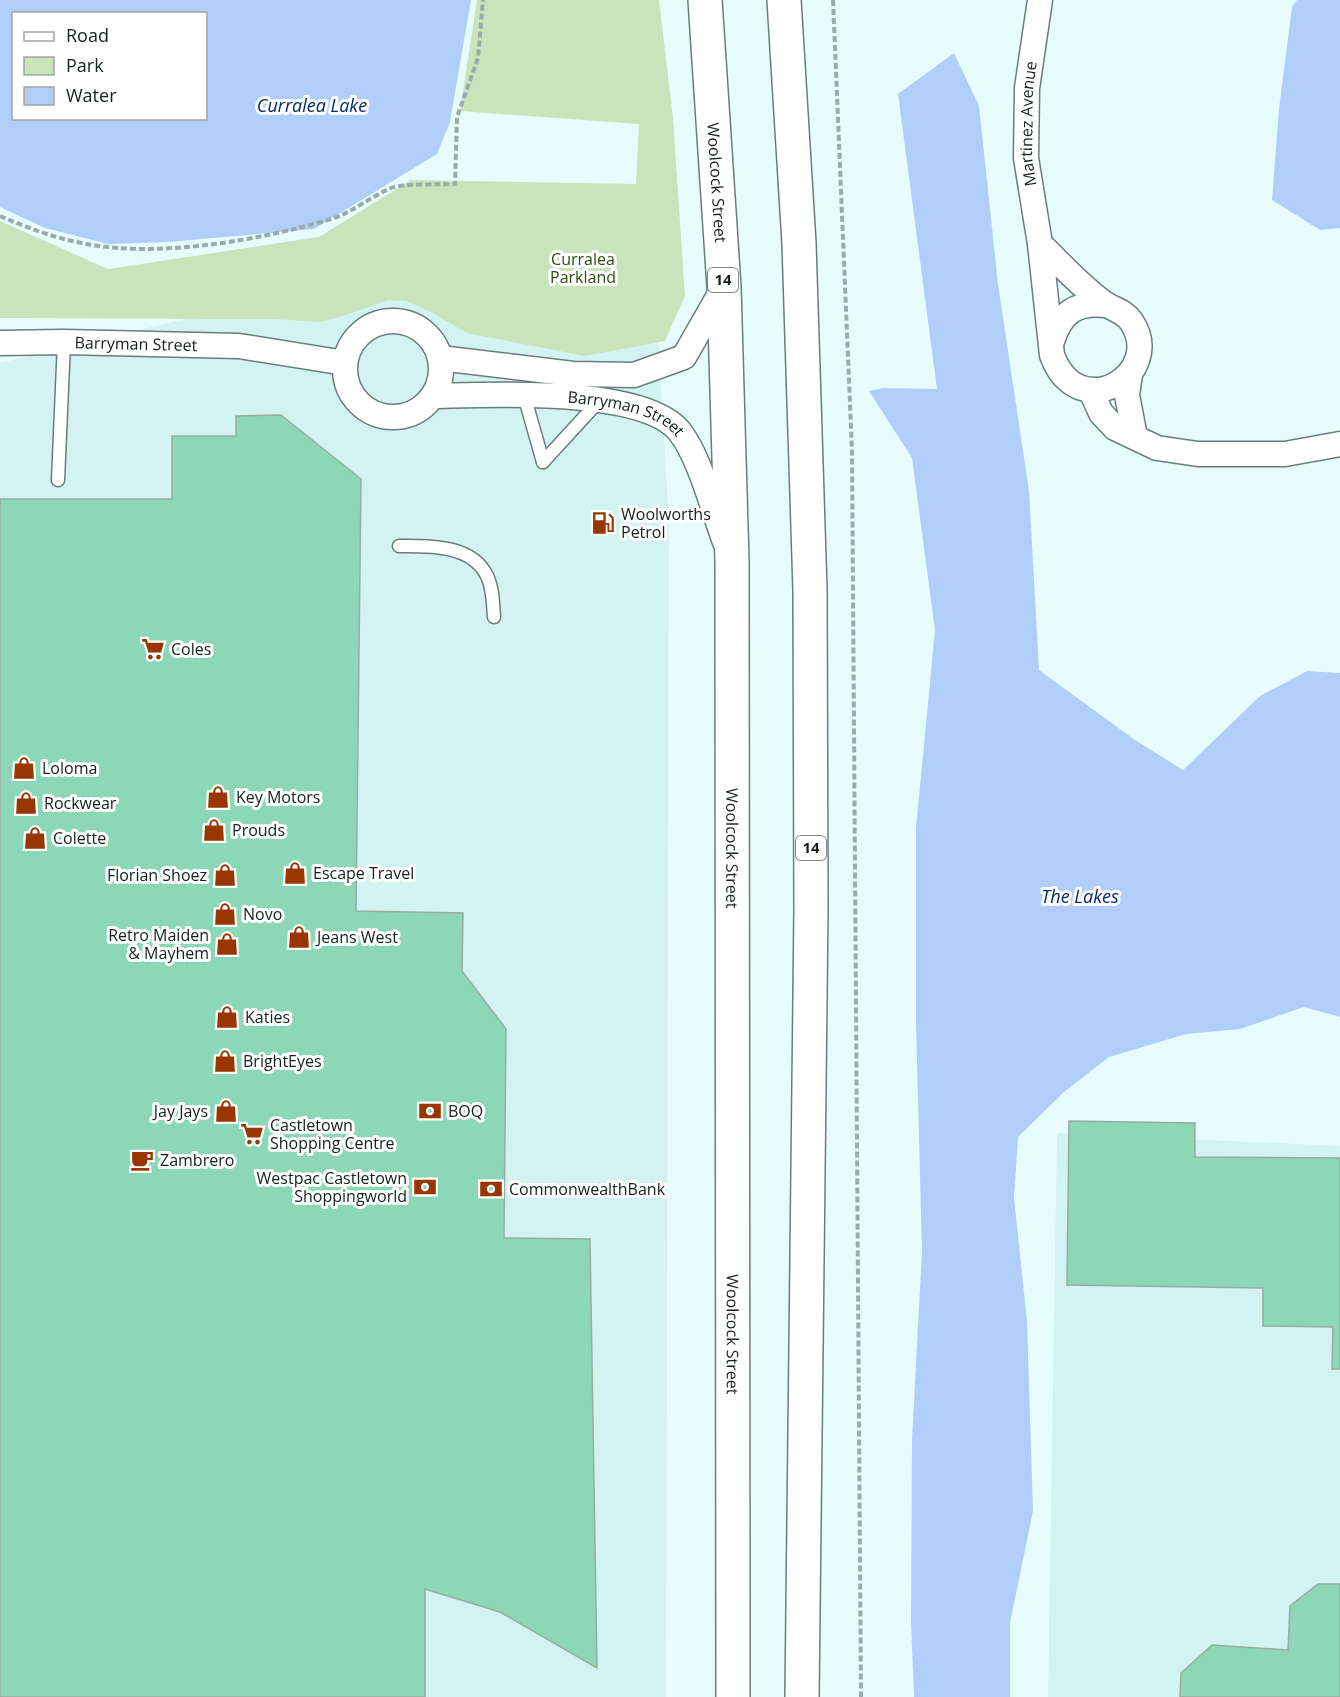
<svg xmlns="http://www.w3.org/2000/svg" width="1340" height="1697" font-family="'Open Sans',sans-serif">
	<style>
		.built { fill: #d3f2f2 }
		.green { fill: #c9e3bb }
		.water { fill: #b1cefb; fill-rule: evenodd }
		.building { fill: #8bd7b7; stroke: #9aaba3; stroke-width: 1.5 }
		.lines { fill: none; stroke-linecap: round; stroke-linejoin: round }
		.lane-casing { stroke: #6a7d7d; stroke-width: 15 }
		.street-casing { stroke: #6a7d7d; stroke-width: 27 }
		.primary-casing { stroke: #6a7d7d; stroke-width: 36 }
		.path { stroke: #9aabab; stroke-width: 4; stroke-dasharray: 6 3; stroke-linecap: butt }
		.lane { stroke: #fff; stroke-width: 12 }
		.street { stroke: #fff; stroke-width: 24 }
		.primary { stroke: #fff; stroke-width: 33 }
		.labels { text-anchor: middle; stroke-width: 6; stroke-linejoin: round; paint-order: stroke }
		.shield { fill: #fff; stroke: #5c6262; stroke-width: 1.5 }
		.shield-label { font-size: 15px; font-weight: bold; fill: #161e1e }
		.street-label { font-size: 16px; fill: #161e1e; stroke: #fff }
		.park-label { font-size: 16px; fill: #2c4e14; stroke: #fff }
		.poi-label { font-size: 16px; fill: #161e1e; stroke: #fff; text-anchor: start }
		.water-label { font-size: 18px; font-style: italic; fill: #012b6a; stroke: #fff }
	</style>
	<rect width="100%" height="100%" fill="#e7fdfd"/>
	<g class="built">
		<polygon points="401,268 654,272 669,521 666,1697 0,1697 0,363"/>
		<polygon points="1057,1133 1340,1146 1340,1697 1048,1697"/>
	</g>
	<polygon class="green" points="477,0 659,0 673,118 685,296 665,341 585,356 467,333 427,310 406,301 388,300 349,314 320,322 275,319 0,318 0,221 108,269 319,237 411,180 636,184 639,124 460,111"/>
	<g class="water">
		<path d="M 0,0 L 471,0 L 450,122 L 437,154 L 314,229 L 168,242 L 108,244 L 45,228 L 0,207 ZM 14,14 L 206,14 L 206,118 L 14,118 Z"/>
		<polygon points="1297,0 1340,0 1340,228 1320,230 1272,200 1279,109 1292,7"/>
		<polygon points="954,53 979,106 998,284 1029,491 1039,670 1135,740 1183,770 1260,696 1307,671 1340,673 1340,1017 1304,1007 1240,1029 1186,1034 1109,1057 1064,1092 1018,1137 1014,1198 1027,1321 1033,1511 1010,1623 1010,1697 914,1697 911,1623 912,1438 922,1252 916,1023 916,828 935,630 912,458 869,391 883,388 937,389 898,94"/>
	</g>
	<g class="building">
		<polygon points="281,415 361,479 356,911 463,913 462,971 506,1029 504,1238 590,1239 597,1668 500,1612 425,1589 425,1697 0,1697 0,499 172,499 172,436 236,436 236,416"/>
		<polygon points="1069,1121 1195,1123 1195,1157 1340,1158 1340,1369 1332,1369 1333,1327 1263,1326 1263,1288 1067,1285"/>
		<polygon points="1318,1584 1340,1584 1340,1697 1180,1697 1181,1673 1212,1645 1288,1650 1290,1606"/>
	</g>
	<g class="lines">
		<g class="lane-casing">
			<g id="lane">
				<polyline points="524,395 543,462"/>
				<polyline points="543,462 599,401"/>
				<polyline points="58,480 64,342"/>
				<path d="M 399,546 C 428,546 472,544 487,576 C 493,588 493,604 494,617"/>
			</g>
		</g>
		<g class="street-casing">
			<g id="street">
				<path id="s1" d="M 1040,244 C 1061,264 1081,287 1104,303 C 1114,310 1124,311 1131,321 C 1167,374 1078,427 1052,355 L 1040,244 L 1026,158 L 1027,88 L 1040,0"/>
				<circle cx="393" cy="369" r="48"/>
				<path d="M 1052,341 C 1061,313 1075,302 1106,305"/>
				<path id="s2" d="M 0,343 L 64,342 L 239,346 L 345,363"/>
				<polyline points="440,358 573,374 634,375 684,357 724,287"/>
				<polyline points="1130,374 1127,395 1135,437"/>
				<polyline points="1091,391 1101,413 1115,428 1157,448 1198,454 1285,454 1340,444"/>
				<path id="s3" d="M 433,396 C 489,395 644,386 680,432 C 700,458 713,510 725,542"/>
			</g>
		</g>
		<g class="primary-casing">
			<g id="primary">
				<path id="s4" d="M 705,0 L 724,287 L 732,561 L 733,1697"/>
				<polyline points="784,0 799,243 810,590 811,909 802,1697"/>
			</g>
		</g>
		<g class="path">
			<polyline points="833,0 852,452 861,1697"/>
			<path d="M 0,216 C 28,228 57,239 87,244 C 157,258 262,240 331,219 C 353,212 370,197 391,188 C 403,183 441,185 455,184 L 457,117 L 478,58 L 483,0"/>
		</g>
		<use href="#lane" class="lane"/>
		<use href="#street" class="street"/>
		<use href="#primary" class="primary"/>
	</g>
	<defs>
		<g id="fuel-bare" transform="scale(1.8)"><path d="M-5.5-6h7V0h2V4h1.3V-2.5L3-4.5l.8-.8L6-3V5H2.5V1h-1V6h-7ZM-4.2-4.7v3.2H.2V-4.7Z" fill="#993600" stroke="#fff" stroke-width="2.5" paint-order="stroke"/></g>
		<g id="supermarket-bare" transform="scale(1.8)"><path d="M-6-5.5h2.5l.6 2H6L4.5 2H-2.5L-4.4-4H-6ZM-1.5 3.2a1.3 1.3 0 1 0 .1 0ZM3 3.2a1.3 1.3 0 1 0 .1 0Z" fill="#993600" stroke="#fff" stroke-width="2.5" paint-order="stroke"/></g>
		<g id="shop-bare" transform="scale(1.8)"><path d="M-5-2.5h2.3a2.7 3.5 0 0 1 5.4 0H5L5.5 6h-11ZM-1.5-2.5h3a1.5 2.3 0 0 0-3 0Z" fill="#993600" stroke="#fff" stroke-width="2.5" paint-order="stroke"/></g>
		<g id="bank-bare" transform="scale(1.8)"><path d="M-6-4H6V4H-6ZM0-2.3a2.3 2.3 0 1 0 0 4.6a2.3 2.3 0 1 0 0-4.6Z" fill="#993600" stroke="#fff" stroke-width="2.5" paint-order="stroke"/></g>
		<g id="cafe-bare" transform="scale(1.8)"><path d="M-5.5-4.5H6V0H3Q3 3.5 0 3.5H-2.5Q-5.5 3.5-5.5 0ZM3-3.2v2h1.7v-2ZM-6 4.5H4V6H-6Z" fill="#993600" stroke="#fff" stroke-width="2.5" paint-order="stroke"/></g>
	</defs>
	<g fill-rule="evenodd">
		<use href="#fuel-bare" x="603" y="523"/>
		<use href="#supermarket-bare" x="153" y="649"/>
		<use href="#shop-bare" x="24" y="768"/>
		<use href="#shop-bare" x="218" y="797"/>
		<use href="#shop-bare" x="26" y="803"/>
		<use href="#shop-bare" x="214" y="830"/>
		<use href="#shop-bare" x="35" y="838"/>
		<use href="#shop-bare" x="295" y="873"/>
		<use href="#shop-bare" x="225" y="875"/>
		<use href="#shop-bare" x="225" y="914"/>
		<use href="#shop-bare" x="299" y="937"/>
		<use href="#shop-bare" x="227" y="944"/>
		<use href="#shop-bare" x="227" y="1017"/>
		<use href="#shop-bare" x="225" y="1061"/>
		<use href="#shop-bare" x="226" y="1111"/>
		<use href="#bank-bare" x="430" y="1111"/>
		<use href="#supermarket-bare" x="252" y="1134"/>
		<use href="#cafe-bare" x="142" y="1160"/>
		<use href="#bank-bare" x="425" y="1187"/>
		<use href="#bank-bare" x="491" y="1189"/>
	</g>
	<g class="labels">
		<g class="shield">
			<rect x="708" y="268" width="30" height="24" rx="4.5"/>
			<rect x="796" y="836" width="30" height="24" rx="4.5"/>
		</g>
		<g class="shield-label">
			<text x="723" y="285">14</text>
			<text x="811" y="853">14</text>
		</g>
		<g class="street-label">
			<text dy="6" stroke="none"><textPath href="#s1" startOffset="508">Martinez Avenue</textPath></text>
			<text dy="6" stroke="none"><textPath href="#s4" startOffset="183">Woolcock Street</textPath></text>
			<text dy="6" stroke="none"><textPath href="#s2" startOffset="136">Barryman Street</textPath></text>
			<text dy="6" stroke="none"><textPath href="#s3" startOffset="196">Barryman Street</textPath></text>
			<text dy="6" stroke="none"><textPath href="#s4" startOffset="849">Woolcock Street</textPath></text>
			<text dy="6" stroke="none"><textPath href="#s4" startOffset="1335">Woolcock Street</textPath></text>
		</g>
		<g class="park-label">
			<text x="583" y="265">Curralea<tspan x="583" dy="18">Parkland</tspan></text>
		</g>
		<g class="poi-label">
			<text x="621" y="520">Woolworths<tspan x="621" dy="18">Petrol</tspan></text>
			<text x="171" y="655">Coles</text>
			<text x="42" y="774">Loloma</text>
			<text x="236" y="803">Key Motors</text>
			<text x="44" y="809">Rockwear</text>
			<text x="232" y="836">Prouds</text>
			<text x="53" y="844">Colette</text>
			<text x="313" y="879">Escape Travel</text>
			<text x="207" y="881" text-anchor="end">Florian Shoez</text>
			<text x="243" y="920">Novo</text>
			<text x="209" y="941" text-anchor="end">Retro Maiden<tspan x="209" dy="18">&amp; Mayhem</tspan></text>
			<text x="317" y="943">Jeans West</text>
			<text x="245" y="1023">Katies</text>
			<text x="243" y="1067">BrightEyes</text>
			<text x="208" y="1117" text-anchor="end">Jay Jays</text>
			<text x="448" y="1117">BOQ</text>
			<text x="270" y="1131">Castletown<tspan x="270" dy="18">Shopping Centre</tspan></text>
			<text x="160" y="1166">Zambrero</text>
			<text x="407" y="1184" text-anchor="end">Westpac Castletown<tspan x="407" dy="18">Shoppingworld</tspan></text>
			<text x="509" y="1195">CommonwealthBank</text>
		</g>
		<g class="water-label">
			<text x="312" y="112">Curralea Lake</text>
			<text x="1080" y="903">The Lakes</text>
		</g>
	</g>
	<rect x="12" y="12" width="195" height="108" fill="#ffffff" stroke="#a2a5a5" stroke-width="1.5"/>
	<rect x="24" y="32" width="30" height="9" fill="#ffffff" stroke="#a2a5a5" stroke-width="1.5"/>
	<text x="66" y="42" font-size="18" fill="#161e1e">Road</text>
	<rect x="24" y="57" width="30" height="18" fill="#c9e3bb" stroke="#a2a5a5" stroke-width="1.5"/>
	<text x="66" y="72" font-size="18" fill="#161e1e">Park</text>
	<rect x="24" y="87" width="30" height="18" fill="#b1cefb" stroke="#a2a5a5" stroke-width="1.5"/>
	<text x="66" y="102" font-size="18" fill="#161e1e">Water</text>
</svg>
